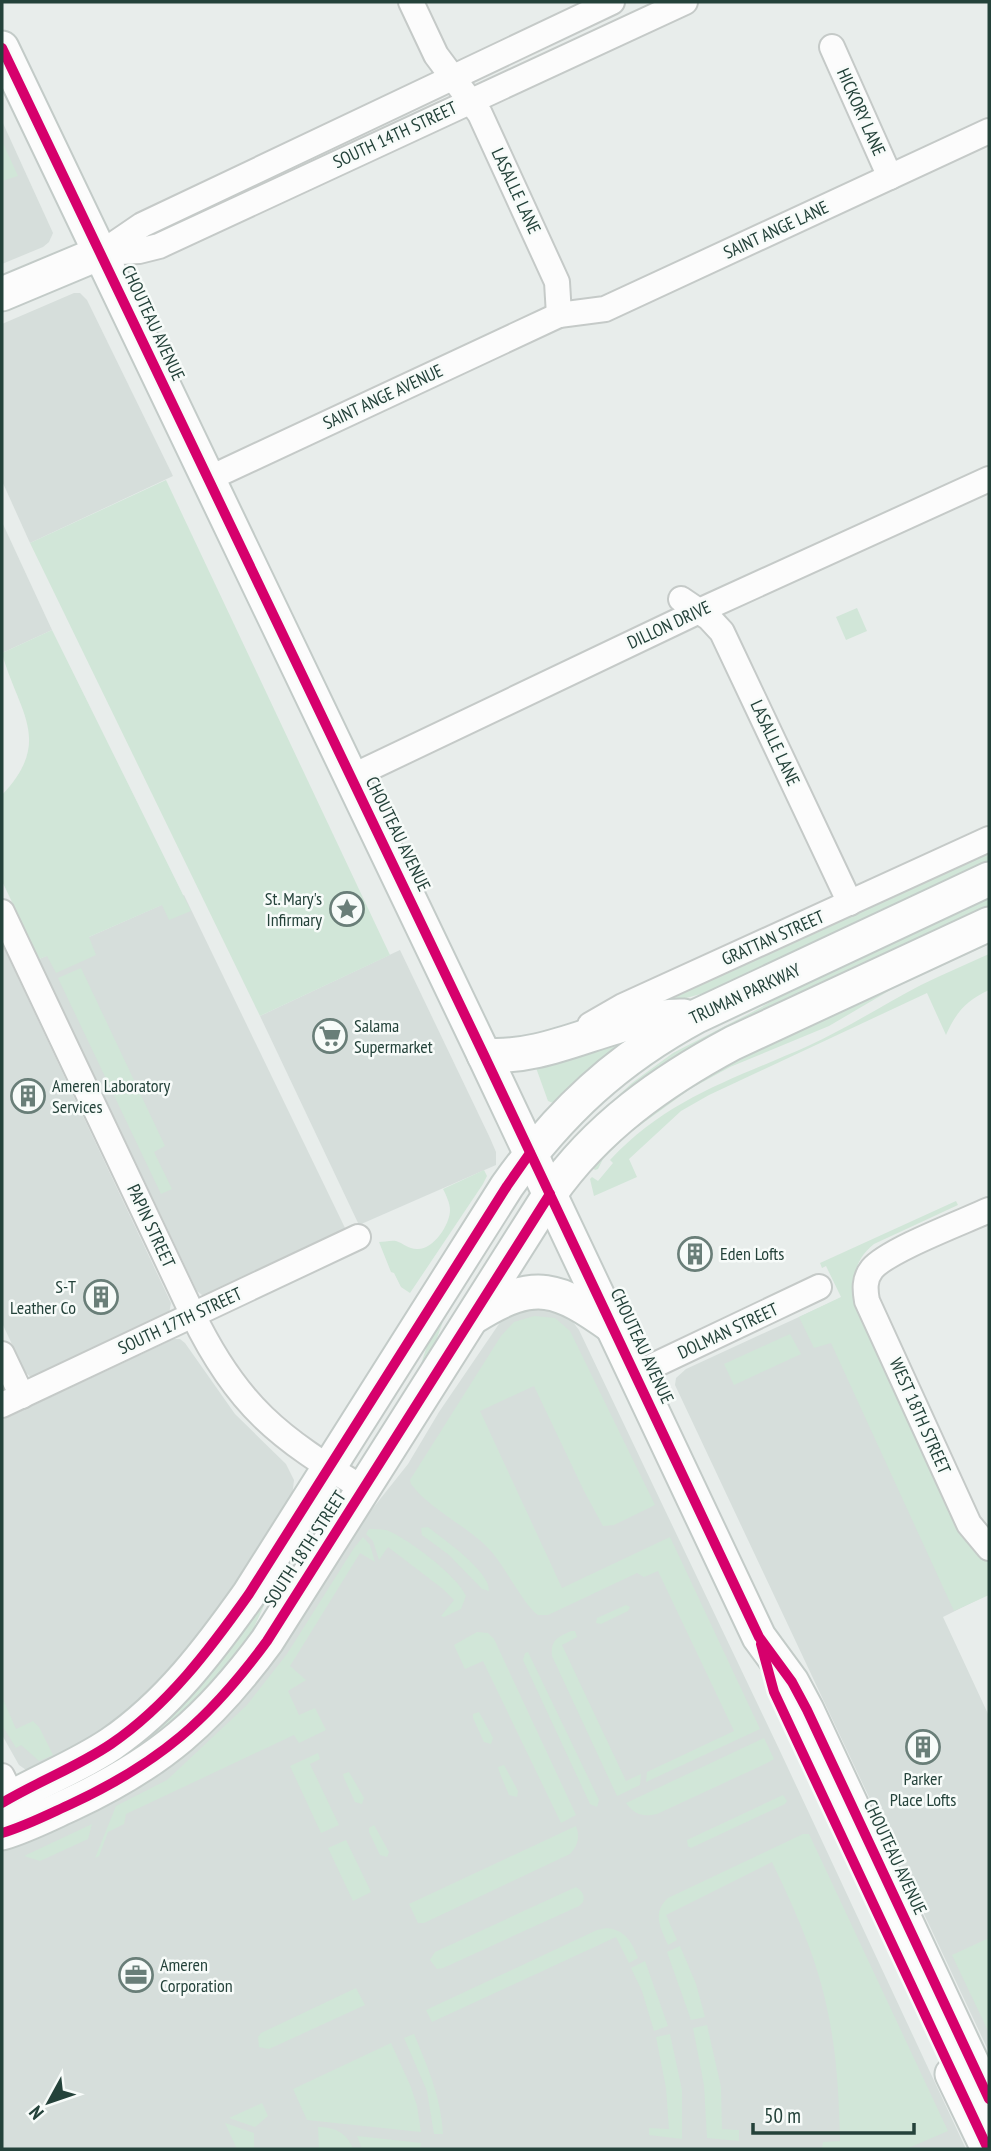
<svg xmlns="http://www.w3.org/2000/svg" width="991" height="2151" font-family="'PT Sans Narrow',sans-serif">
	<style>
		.built { fill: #d6dedb }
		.green { fill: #d1e6d8 }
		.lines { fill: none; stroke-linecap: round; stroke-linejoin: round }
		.street-casing { stroke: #c5cac8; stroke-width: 28 }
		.secondary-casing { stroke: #c3cbc8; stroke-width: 37 }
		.street { stroke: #fcfcfc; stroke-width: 24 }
		.secondary { stroke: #fcfcfc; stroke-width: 33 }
		.cycleway-casing { stroke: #f7fbf9; stroke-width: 15 }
		.cycleway { stroke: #d6006c; stroke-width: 10 }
		.labels { text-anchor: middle; stroke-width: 5; stroke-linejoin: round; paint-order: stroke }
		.street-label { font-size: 18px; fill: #24423a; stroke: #f7fbf9 }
		.poi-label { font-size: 18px; fill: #24423a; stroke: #f7fbf9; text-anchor: start }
	</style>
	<rect width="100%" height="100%" fill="#e8edeb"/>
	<g class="built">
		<polygon points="2,121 53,233 49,242 43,247 2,264"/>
		<polygon points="74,293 80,293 87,300 173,476 30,543 2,481 2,324"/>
		<polygon points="2,522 52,630 2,653"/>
		<polygon points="184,895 346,1230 207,1296 202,1295 197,1291 39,959"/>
		<polygon points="2,944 171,1303 169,1314 32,1378 25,1372 2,1323"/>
		<polygon points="400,950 490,1138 496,1152 496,1165 359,1225 260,1016"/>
		<polygon points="851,1293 989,1594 943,1617 989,1716 989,2052 675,1385 676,1378 686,1369"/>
		<polygon points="544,1303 570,1318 579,1330 780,1751 966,2149 2,2149 2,1852 132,1786 350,1537 408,1464 439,1412 503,1318"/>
		<polygon points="174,1339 180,1339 185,1343 235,1414 286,1464 294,1480 292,1497 183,1663 105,1732 29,1772 19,1765 2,1735 2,1420"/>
	</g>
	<g class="green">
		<polygon points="2,141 18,176 2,181"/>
		<polygon points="166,480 390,955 260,1016 30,543"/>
		<polygon points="857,608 867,631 846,640 836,617"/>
		<path d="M 52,630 L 191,911 L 169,920 L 162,905 L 89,937 L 96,955 L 56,973 L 47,956 L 39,959 L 2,881 L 2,795 C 54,740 18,712 2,653 Z"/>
		<polygon points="989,852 989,863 715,990 629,1014"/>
		<polygon points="989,893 989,909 589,1129 585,1126 632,1083 673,1053 760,1008 827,969"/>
		<polygon points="989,939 989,944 892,989 829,1026 730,1067 690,1089 628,1134 603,1159 598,1169 595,1170 590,1166 634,1122 717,1066"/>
		<path d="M 989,954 L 989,990 C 967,1000 956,1012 946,1035 L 927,993 L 709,1095 L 681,1111 L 629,1159 L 637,1177 L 594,1196 L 590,1179 L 592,1177 L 598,1181 L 613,1163 L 610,1160 C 668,1098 734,1079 808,1046 C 847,1028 883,1005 921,985 C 943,974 967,964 989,954 Z"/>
		<polygon points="81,968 165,1146 154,1152 172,1189 161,1194 58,978"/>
		<polygon points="638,1033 591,1067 553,1103 548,1101 535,1065"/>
		<path d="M 484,1170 L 487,1176 L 483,1184 L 410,1293 L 401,1287 L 394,1273 L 391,1272 L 379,1242 C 384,1242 391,1240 396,1241 C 403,1243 408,1249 417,1249 C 433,1250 450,1225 450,1210 C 450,1203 446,1195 443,1189 Z"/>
		<path d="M 956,1201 L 958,1205 L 874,1244 C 849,1264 853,1287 861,1315 L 964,1538 L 976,1552 L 989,1561 L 989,1595 L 954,1611 L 831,1343 L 814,1348 L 799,1317 L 841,1297 L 826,1266 L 822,1268 L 820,1263 Z"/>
		<polygon points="490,1236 494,1239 446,1313 432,1352 376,1445 371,1443 420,1367 434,1325"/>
		<path d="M 534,1316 L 555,1318 L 570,1331 L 655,1505 L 614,1525 L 603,1526 L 584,1491 L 534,1386 L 480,1411 L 562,1588 L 670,1537 L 760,1729 L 646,1782 L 647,1772 L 734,1731 L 658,1571 L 644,1577 L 637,1573 L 548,1615 L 538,1615 C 524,1606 505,1566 490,1550 C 468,1526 430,1510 411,1484 L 410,1480 L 501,1336 L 514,1322 Z"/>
		<polygon points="790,1334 801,1354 734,1385 724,1364"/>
		<polygon points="314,1513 320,1516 267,1599 242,1654 173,1727 80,1786 77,1779"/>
		<path d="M 428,1527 C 443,1539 490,1571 489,1591 L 482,1589 L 449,1555 L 422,1535 L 421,1528 Z"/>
		<path d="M 369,1529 C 375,1529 380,1529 386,1530 C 406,1537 458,1576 466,1596 L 461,1609 L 444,1617 L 441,1616 L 454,1600 L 443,1589 L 388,1547 L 379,1560 L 373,1541 L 366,1534 Z"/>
		<polygon points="363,1537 370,1545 375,1562 360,1553 290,1666 306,1680 288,1691 299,1715 315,1708 326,1730 299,1743 294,1735 126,1814 124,1824 108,1832 99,1856 95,1858 116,1806 167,1780 247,1705 287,1654 354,1548"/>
		<polygon points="626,1605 630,1607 628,1611 601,1624 596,1623 597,1618"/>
		<path d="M 571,1631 L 575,1631 L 577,1637 L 562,1645 L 626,1781 L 641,1774 L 640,1785 L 617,1796 L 552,1656 C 550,1640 558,1637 571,1631 Z"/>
		<polygon points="477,1632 488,1633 494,1639 576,1815 561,1823 483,1661 465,1669 454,1645"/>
		<polygon points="528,1652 599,1800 597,1807 590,1804 523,1660 525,1653"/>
		<polygon points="2,1697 16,1729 33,1721 39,1727 53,1755 39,1761 21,1745 16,1748 2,1725"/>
		<polygon points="479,1712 493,1738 491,1744 484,1742 473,1718 473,1714"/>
		<path d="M 764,1738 L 774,1759 L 767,1763 L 657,1814 C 643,1817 635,1815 626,1803 Z"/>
		<polygon points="318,1753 320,1759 310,1764 339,1825 321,1833 290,1766"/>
		<polygon points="504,1765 518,1791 517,1797 509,1795 499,1771 498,1767"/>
		<polygon points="349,1772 364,1798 362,1804 355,1802 344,1778 343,1774"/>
		<polygon points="783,1795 787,1801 785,1804 691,1848 688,1846 687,1840"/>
		<polygon points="92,1824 88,1839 40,1861 24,1856"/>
		<polygon points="374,1825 389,1852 387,1857 380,1855 369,1832 369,1828"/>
		<path d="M 576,1826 C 580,1837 578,1846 570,1854 L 424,1923 L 418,1923 L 409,1904 Z"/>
		<path d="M 803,1834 L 809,1834 L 948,2131 L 906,2149 L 822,2148 L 823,2142 L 840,2141 C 839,2098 837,2055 828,2013 C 818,1960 795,1910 772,1862 L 666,1915 L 677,1940 L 668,1945 C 660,1927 652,1913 668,1898 Z"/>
		<polygon points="346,1840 371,1892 353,1901 328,1848"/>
		<path d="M 576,1887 C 582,1891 585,1895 583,1902 L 579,1906 L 443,1968 L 437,1969 L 430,1960 L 435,1952 Z"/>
		<path d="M 607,1928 C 625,1930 632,1942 638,1958 L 629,1963 L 616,1937 L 432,2022 L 426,2010 L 597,1930 Z"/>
		<polygon points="989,1938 989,2033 952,1955"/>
		<polygon points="680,1946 696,1984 705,2017 691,2020 667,1952"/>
		<polygon points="645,1961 668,2026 654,2031 642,1991 631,1968"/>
		<polygon points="356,1988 365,2005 269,2049 259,2047 258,2037 261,2033"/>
		<polygon points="707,2025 721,2087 722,2129 739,2130 739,2141 707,2138 704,2085 693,2028"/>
		<path d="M 414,2034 C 428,2068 441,2097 443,2134 L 434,2134 L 427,2091 L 404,2038 Z"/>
		<polygon points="670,2034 682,2090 682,2139 649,2135 649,2128 669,2129 666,2088 656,2037"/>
		<polygon points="391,2043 411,2087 417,2106 421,2132 307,2120 293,2089"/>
		<polygon points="262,2103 268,2116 255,2127 229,2118"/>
		<polygon points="225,2123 254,2133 254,2149 237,2149"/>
		<path d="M 318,2127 C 335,2127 347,2133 353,2149 L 319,2149 Z"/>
		<polygon points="357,2136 421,2143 420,2149 362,2149"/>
	</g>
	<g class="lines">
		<g class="street-casing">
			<g id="street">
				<polyline points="411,2 436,55 480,114 557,282 559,315"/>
				<polyline points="832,47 890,177"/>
				<polyline points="100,253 139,251 159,246 685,2"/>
				<polyline points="101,253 142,225 612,2"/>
				<polyline points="208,479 559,315 605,309 989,131"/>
				<polyline points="681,599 709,618 722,632 850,903"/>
				<polyline points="351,777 697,612 989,479"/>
				<path d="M 2,912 L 193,1315 C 237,1406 279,1438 364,1489"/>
				<polyline points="590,1025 623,1006 989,839"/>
				<path d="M 989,1210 C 963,1222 888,1250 872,1269 C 864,1279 865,1290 867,1301 L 969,1524 L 989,1548"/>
				<polyline points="2,1354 22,1396"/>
				<polyline points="636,1374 819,1287"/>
				<polyline points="2,1405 358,1237"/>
				<polyline points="2,1776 20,1812"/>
			</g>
		</g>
		<g class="secondary-casing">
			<g id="secondary">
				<polyline points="2,48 484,1055 759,1637 792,1682 807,1710 989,2099"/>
				<polyline points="2,294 100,253"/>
				<path d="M 484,1055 C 554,1061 615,1014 684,1016"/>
				<path d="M 475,1316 C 536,1278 558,1288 613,1327"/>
				<path d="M 2,1803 C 37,1782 77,1767 111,1744 C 168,1705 210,1649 249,1594 L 507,1186 C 560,1112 617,1059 697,1016 L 989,879"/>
				<path d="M 2,1833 C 26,1826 49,1814 71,1804 C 159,1763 209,1720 267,1641 L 550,1194 C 597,1127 662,1081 733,1043 L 989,924"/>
				<polyline points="952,2074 988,2149"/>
			</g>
		</g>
		<use href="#street" class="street"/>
		<use href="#secondary" class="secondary"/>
		<g class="cycleway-casing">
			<g id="cycleway">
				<polyline points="2,48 484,1055 759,1637 792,1682 807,1710 989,2099"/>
				<polyline points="761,1644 774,1692 988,2149"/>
				<path d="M 2,1803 C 37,1782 77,1767 111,1744 C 168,1705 210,1649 249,1594 L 507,1186 L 530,1153"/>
				<path d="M 2,1833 C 26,1826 49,1814 71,1804 C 159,1763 209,1720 267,1641 L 550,1194"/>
			</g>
		</g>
		<use href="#cycleway" class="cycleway"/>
	</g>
	<defs>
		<g id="sight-ring" transform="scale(1.75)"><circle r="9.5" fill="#f7fbf9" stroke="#697e78" stroke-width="1.5"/><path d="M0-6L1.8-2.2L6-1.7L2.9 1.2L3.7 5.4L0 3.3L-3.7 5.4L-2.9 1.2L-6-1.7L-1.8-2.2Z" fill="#697e78"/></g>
		<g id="supermarket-ring" transform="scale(1.75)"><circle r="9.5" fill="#f7fbf9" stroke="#697e78" stroke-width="1.5"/><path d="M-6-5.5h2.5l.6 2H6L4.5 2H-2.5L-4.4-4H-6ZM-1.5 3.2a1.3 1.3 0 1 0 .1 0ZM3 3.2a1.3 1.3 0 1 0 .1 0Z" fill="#697e78"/></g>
		<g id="building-ring" transform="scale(1.75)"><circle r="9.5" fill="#f7fbf9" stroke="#697e78" stroke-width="1.5"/><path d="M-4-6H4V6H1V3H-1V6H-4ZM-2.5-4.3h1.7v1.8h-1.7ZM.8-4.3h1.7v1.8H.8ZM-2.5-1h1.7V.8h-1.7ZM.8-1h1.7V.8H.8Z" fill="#697e78"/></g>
		<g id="office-ring" transform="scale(1.75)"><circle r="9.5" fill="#f7fbf9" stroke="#697e78" stroke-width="1.5"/><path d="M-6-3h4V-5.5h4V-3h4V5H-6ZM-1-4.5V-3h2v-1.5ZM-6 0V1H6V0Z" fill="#697e78"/></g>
	</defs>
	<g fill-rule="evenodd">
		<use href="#sight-ring" x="347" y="909"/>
		<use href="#supermarket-ring" x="330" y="1036"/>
		<use href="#building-ring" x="28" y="1096"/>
		<use href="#building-ring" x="695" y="1254"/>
		<use href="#building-ring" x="101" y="1297"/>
		<use href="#building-ring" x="923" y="1747"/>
		<use href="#office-ring" x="136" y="1975"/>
	</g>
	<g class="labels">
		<g class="street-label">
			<text transform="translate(861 112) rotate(66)" y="6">HICKORY LANE</text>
			<text transform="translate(395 135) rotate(-25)" y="6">SOUTH 14TH STREET</text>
			<text transform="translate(516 191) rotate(65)" y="6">LASALLE LANE</text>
			<text transform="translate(776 230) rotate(-25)" y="6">SAINT ANGE LANE</text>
			<text transform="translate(153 323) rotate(65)" y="6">CHOUTEAU AVENUE</text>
			<text transform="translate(383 397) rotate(-25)" y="6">SAINT ANGE AVENUE</text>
			<text transform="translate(669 625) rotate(-25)" y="6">DILLON DRIVE</text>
			<text transform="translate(775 743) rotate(65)" y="6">LASALLE LANE</text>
			<text transform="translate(398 834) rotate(64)" y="6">CHOUTEAU AVENUE</text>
			<text transform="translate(773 938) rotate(-24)" y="6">GRATTAN STREET</text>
			<text transform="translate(745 994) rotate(-25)" y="6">TRUMAN PARKWAY</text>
			<text transform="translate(151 1226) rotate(65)" y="6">PAPIN STREET</text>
			<text transform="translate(180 1321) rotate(-25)" y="6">SOUTH 17TH STREET</text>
			<text transform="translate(728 1331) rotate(-25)" y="6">DOLMAN STREET</text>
			<text transform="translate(642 1346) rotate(65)" y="6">CHOUTEAU AVENUE</text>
			<text transform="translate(920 1416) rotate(66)" y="6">WEST 18TH STREET</text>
			<text transform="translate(305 1549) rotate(-57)" y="6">SOUTH 18TH STREET</text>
			<text transform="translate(895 1857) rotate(65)" y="6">CHOUTEAU AVENUE</text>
		</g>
		<g class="poi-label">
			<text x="322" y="905" text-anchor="end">St. Mary's<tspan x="322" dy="21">Infirmary</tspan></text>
			<text x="354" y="1032">Salama<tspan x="354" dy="21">Supermarket</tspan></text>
			<text x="52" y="1092">Ameren Laboratory<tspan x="52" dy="21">Services</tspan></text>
			<text x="720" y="1260">Eden Lofts</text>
			<text x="76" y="1293" text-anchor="end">S-T<tspan x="76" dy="21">Leather Co</tspan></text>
			<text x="923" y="1785" text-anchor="middle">Parker<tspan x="923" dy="21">Place Lofts</tspan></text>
			<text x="160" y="1971">Ameren<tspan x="160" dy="21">Corporation</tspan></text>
		</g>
	</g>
	<rect width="991" height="2151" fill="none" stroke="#24423a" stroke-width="7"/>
	<g transform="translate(49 2102) rotate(230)" stroke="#f7fbf9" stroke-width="5" paint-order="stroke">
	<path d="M0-5L12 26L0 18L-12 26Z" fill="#24423a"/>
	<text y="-10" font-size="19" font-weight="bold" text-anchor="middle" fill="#24423a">N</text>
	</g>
	<path d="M753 2123v10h161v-10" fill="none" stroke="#24423a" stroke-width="3.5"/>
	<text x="764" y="2123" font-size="21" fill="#24423a" stroke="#f7fbf9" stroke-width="5" paint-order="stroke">50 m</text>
</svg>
